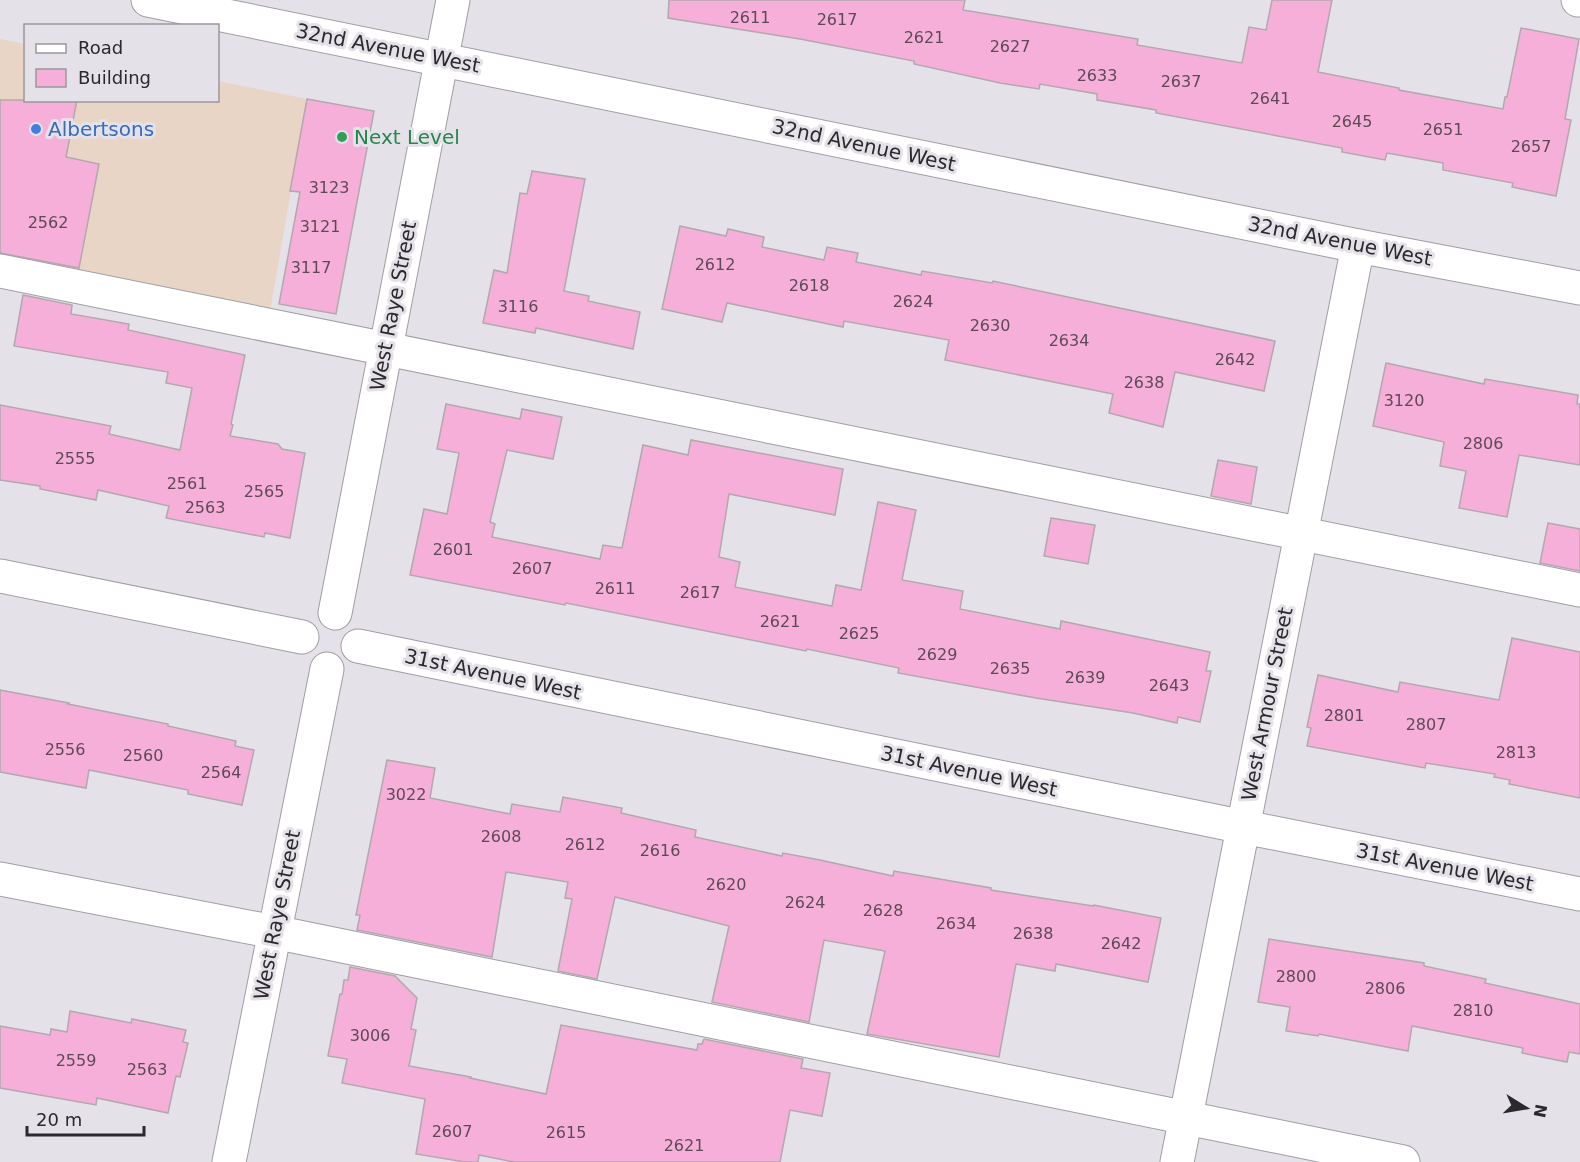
<svg xmlns="http://www.w3.org/2000/svg" width="1580" height="1162" font-family="'DejaVu Sans',sans-serif">
	<style>
		.commercial { fill: #e8d5c5 }
		.building { fill: #f6afd8; stroke: #b1a9ad; stroke-width: 1.5 }
		.lines { fill: none; stroke-linecap: round; stroke-linejoin: round }
		.minor-casing { stroke: #a19da4; stroke-width: 35 }
		.minor { stroke: #fff; stroke-width: 33 }
		.shop-dot { fill: #3f7fe0; stroke: #e5e1e8; stroke-width: 2 }
		.leisure-dot { fill: #2e9e5b; stroke: #e5e1e8; stroke-width: 2 }
		.labels { text-anchor: middle; stroke-width: 6; stroke-linejoin: round; paint-order: stroke }
		.number-label { font-size: 16px; fill: #5e4a57 }
		.street-label { font-size: 20px; fill: #2b292c; stroke: #e5e1e8 }
		.shop-label { font-size: 20px; fill: #366cbe; stroke: #e5e1e8; text-anchor: start }
		.leisure-label { font-size: 20px; fill: #27864d; stroke: #e5e1e8; text-anchor: start }
	</style>
	<rect width="100%" height="100%" fill="#e5e1e8"/>
	<polygon class="commercial" points="0,39 25,44 26,100 218,100 218,81 307,99 269,317 0,259"/>
	<g class="building">
		<polygon points="669,0 965,0 963,10 1138,39 1137,45 1242,63 1249,27 1266,30 1272,0 1332,0 1318,72 1399,88 1399,90 1503,109 1505,97 1507,97 1521,28 1579,39 1565,119 1571,120 1556,196 1512,187 1513,183 1443,170 1443,163 1387,153 1385,160 1342,152 1342,148 1156,113 1156,110 1097,100 1097,94 1040,84 1039,89 1000,83 914,64 914,61 800,39 668,18"/>
		<polygon points="307,99 374,111 336,314 279,304 300,192 290,191"/>
		<polygon points="0,100 77,100 66,157 99,164 79,268 0,253"/>
		<polygon points="532,171 585,179 564,291 589,296 588,301 640,312 633,349 536,328 535,333 483,323 494,270 507,273 520,193 527,194"/>
		<polygon points="680,226 726,236 728,229 764,237 762,247 824,260 827,247 858,253 856,262 921,275 922,271 992,283 993,281 1275,341 1264,391 1175,372 1163,427 1109,413 1113,394 945,360 949,340 844,321 843,327 727,303 722,322 662,309"/>
		<polygon points="23,295 72,305 71,314 129,324 128,330 245,355 231,424 233,425 230,436 278,444 282,449 305,453 290,538 265,533 264,537 166,518 169,506 98,490 96,500 40,489 40,486 0,480 0,405 111,426 109,434 180,450 192,388 166,383 168,372 14,346"/>
		<polygon points="1386,363 1484,384 1485,379 1578,395 1577,404 1580,404 1580,465 1519,455 1507,517 1459,508 1466,471 1440,466 1444,442 1373,426"/>
		<polygon points="446,404 520,419 522,409 562,417 553,459 507,450 490,522 495,524 492,537 600,559 603,545 622,548 643,445 688,455 691,440 843,469 835,515 729,494 719,557 740,562 735,587 832,606 836,585 861,590 878,502 916,510 902,580 963,591 960,609 1060,629 1061,621 1210,652 1206,671 1211,671 1200,722 1178,717 1177,723 1133,713 1036,698 898,673 899,668 807,649 806,651 566,603 565,605 410,575 424,509 447,514 459,453 437,449"/>
		<polygon points="1218,460 1257,467 1251,504 1211,496"/>
		<polygon points="1051,518 1095,525 1088,564 1044,556"/>
		<polygon points="1548,523 1580,529 1580,571 1540,563"/>
		<polygon points="1512,638 1580,652 1580,798 1509,784 1510,780 1494,777 1495,774 1426,763 1425,768 1307,746 1311,728 1307,727 1318,675 1398,692 1400,682 1499,700"/>
		<polygon points="0,690 69,703 68,704 168,724 168,726 236,741 235,746 254,750 242,805 188,794 188,790 89,770 86,788 0,772"/>
		<polygon points="387,760 435,768 430,798 510,814 512,804 560,812 563,797 622,808 621,813 696,830 695,837 782,856 783,853 820,860 893,876 894,871 991,888 991,890 1093,906 1094,905 1161,918 1148,982 1056,964 1055,971 1016,964 999,1057 867,1034 885,951 824,940 809,1022 712,1002 729,926 615,897 597,979 558,971 572,899 565,898 568,882 506,872 492,957 357,930 360,915 356,915"/>
		<polygon points="1269,939 1424,963 1424,966 1486,979 1485,983 1580,1004 1580,1054 1569,1052 1567,1062 1522,1053 1523,1048 1412,1026 1408,1051 1319,1034 1318,1036 1286,1031 1290,1007 1258,1002"/>
		<polygon points="350,967 395,976 417,998 411,1029 416,1030 409,1066 471,1077 470,1078 546,1094 561,1025 697,1050 698,1044 702,1044 704,1039 803,1059 801,1068 830,1073 822,1116 790,1110 780,1162 514,1162 479,1155 478,1162 465,1162 416,1154 425,1099 342,1083 347,1059 328,1056 340,994 342,994 344,980 348,980"/>
		<polygon points="70,1011 131,1023 132,1019 186,1030 183,1042 188,1043 180,1077 176,1076 168,1113 97,1098 96,1105 0,1088 0,1026 50,1035 51,1029 67,1032"/>
	</g>
	<g class="lines">
		<g class="minor-casing">
			<g id="minor">
				<polyline points="148,0 1358,246 1580,288"/>
				<polyline points="1578,0 1580,0"/>
				<polyline points="0,271 1580,590"/>
				<polyline points="0,576 302,637"/>
				<polyline points="335,613 453,0"/>
				<polyline points="358,646 1244,827 1580,894"/>
				<polyline points="0,879 274,932 1403,1162"/>
				<polyline points="229,1162 327,669"/>
				<polyline points="1177,1162 1358,246"/>
			</g>
		</g>
		<use href="#minor" class="minor"/>
	</g>
	<circle class="shop-dot" cx="36" cy="129" r="6"/>
	<circle class="leisure-dot" cx="342" cy="137" r="6"/>
	<g class="labels">
		<g class="number-label">
			<text x="750" y="23">2611</text>
			<text x="837" y="25">2617</text>
			<text x="924" y="43">2621</text>
			<text x="1010" y="52">2627</text>
			<text x="1097" y="81">2633</text>
			<text x="1181" y="87">2637</text>
			<text x="1270" y="104">2641</text>
			<text x="1352" y="127">2645</text>
			<text x="1443" y="135">2651</text>
			<text x="1531" y="152">2657</text>
			<text x="329" y="193">3123</text>
			<text x="48" y="228">2562</text>
			<text x="320" y="232">3121</text>
			<text x="715" y="270">2612</text>
			<text x="311" y="273">3117</text>
			<text x="809" y="291">2618</text>
			<text x="913" y="307">2624</text>
			<text x="518" y="312">3116</text>
			<text x="990" y="331">2630</text>
			<text x="1069" y="346">2634</text>
			<text x="1235" y="365">2642</text>
			<text x="1144" y="388">2638</text>
			<text x="1404" y="406">3120</text>
			<text x="1483" y="449">2806</text>
			<text x="75" y="464">2555</text>
			<text x="187" y="489">2561</text>
			<text x="264" y="497">2565</text>
			<text x="205" y="513">2563</text>
			<text x="453" y="555">2601</text>
			<text x="532" y="574">2607</text>
			<text x="615" y="594">2611</text>
			<text x="700" y="598">2617</text>
			<text x="780" y="627">2621</text>
			<text x="859" y="639">2625</text>
			<text x="937" y="660">2629</text>
			<text x="1010" y="674">2635</text>
			<text x="1085" y="683">2639</text>
			<text x="1169" y="691">2643</text>
			<text x="1344" y="721">2801</text>
			<text x="1426" y="730">2807</text>
			<text x="65" y="755">2556</text>
			<text x="1516" y="758">2813</text>
			<text x="143" y="761">2560</text>
			<text x="221" y="778">2564</text>
			<text x="406" y="800">3022</text>
			<text x="501" y="842">2608</text>
			<text x="585" y="850">2612</text>
			<text x="660" y="856">2616</text>
			<text x="726" y="890">2620</text>
			<text x="805" y="908">2624</text>
			<text x="883" y="916">2628</text>
			<text x="956" y="929">2634</text>
			<text x="1033" y="939">2638</text>
			<text x="1121" y="949">2642</text>
			<text x="1296" y="982">2800</text>
			<text x="1385" y="994">2806</text>
			<text x="1473" y="1016">2810</text>
			<text x="370" y="1041">3006</text>
			<text x="76" y="1066">2559</text>
			<text x="147" y="1075">2563</text>
			<text x="452" y="1137">2607</text>
			<text x="566" y="1138">2615</text>
			<text x="684" y="1151">2621</text>
		</g>
		<g class="street-label">
			<text transform="translate(388 48) rotate(11)" y="7">32nd Avenue West</text>
			<text transform="translate(864 145) rotate(12)" y="7">32nd Avenue West</text>
			<text transform="translate(1340 241) rotate(11)" y="7">32nd Avenue West</text>
			<text transform="translate(393 306) rotate(-79)" y="7">West Raye Street</text>
			<text transform="translate(493 674) rotate(12)" y="7">31st Avenue West</text>
			<text transform="translate(1267 704) rotate(-79)" y="7">West Armour Street</text>
			<text transform="translate(969 771) rotate(12)" y="7">31st Avenue West</text>
			<text transform="translate(1445 867) rotate(11)" y="7">31st Avenue West</text>
			<text transform="translate(277 915) rotate(-79)" y="7">West Raye Street</text>
		</g>
		<g class="shop-label">
			<text x="48" y="136">Albertsons</text>
		</g>
		<g class="leisure-label">
			<text x="354" y="144">Next Level</text>
		</g>
	</g>
	<rect x="24" y="24" width="195" height="78" fill="#e5e1e8" stroke="#9b979d" stroke-width="1.5"/>
	<rect x="36" y="44" width="30" height="9" fill="#ffffff" stroke="#9b979d" stroke-width="1.5"/>
	<text x="78" y="54" font-size="18" fill="#2b292c">Road</text>
	<rect x="36" y="69" width="30" height="18" fill="#f6afd8" stroke="#9b979d" stroke-width="1.5"/>
	<text x="78" y="84" font-size="18" fill="#2b292c">Building</text>
	<g transform="translate(1526 1108) rotate(101)" stroke="#e5e1e8" stroke-width="4.5" paint-order="stroke">
	<path d="M0-4.5L10 22L0 15L-10 22Z" fill="#2b292c"/>
	<text y="-9" font-size="16" font-weight="bold" text-anchor="middle" fill="#2b292c">N</text>
	</g>
	<path d="M27 1126v9h117v-9" fill="none" stroke="#2b292c" stroke-width="3"/>
	<text x="36" y="1126" font-size="18" fill="#2b292c" stroke="#e5e1e8" stroke-width="4.5" paint-order="stroke">20 m</text>
</svg>
